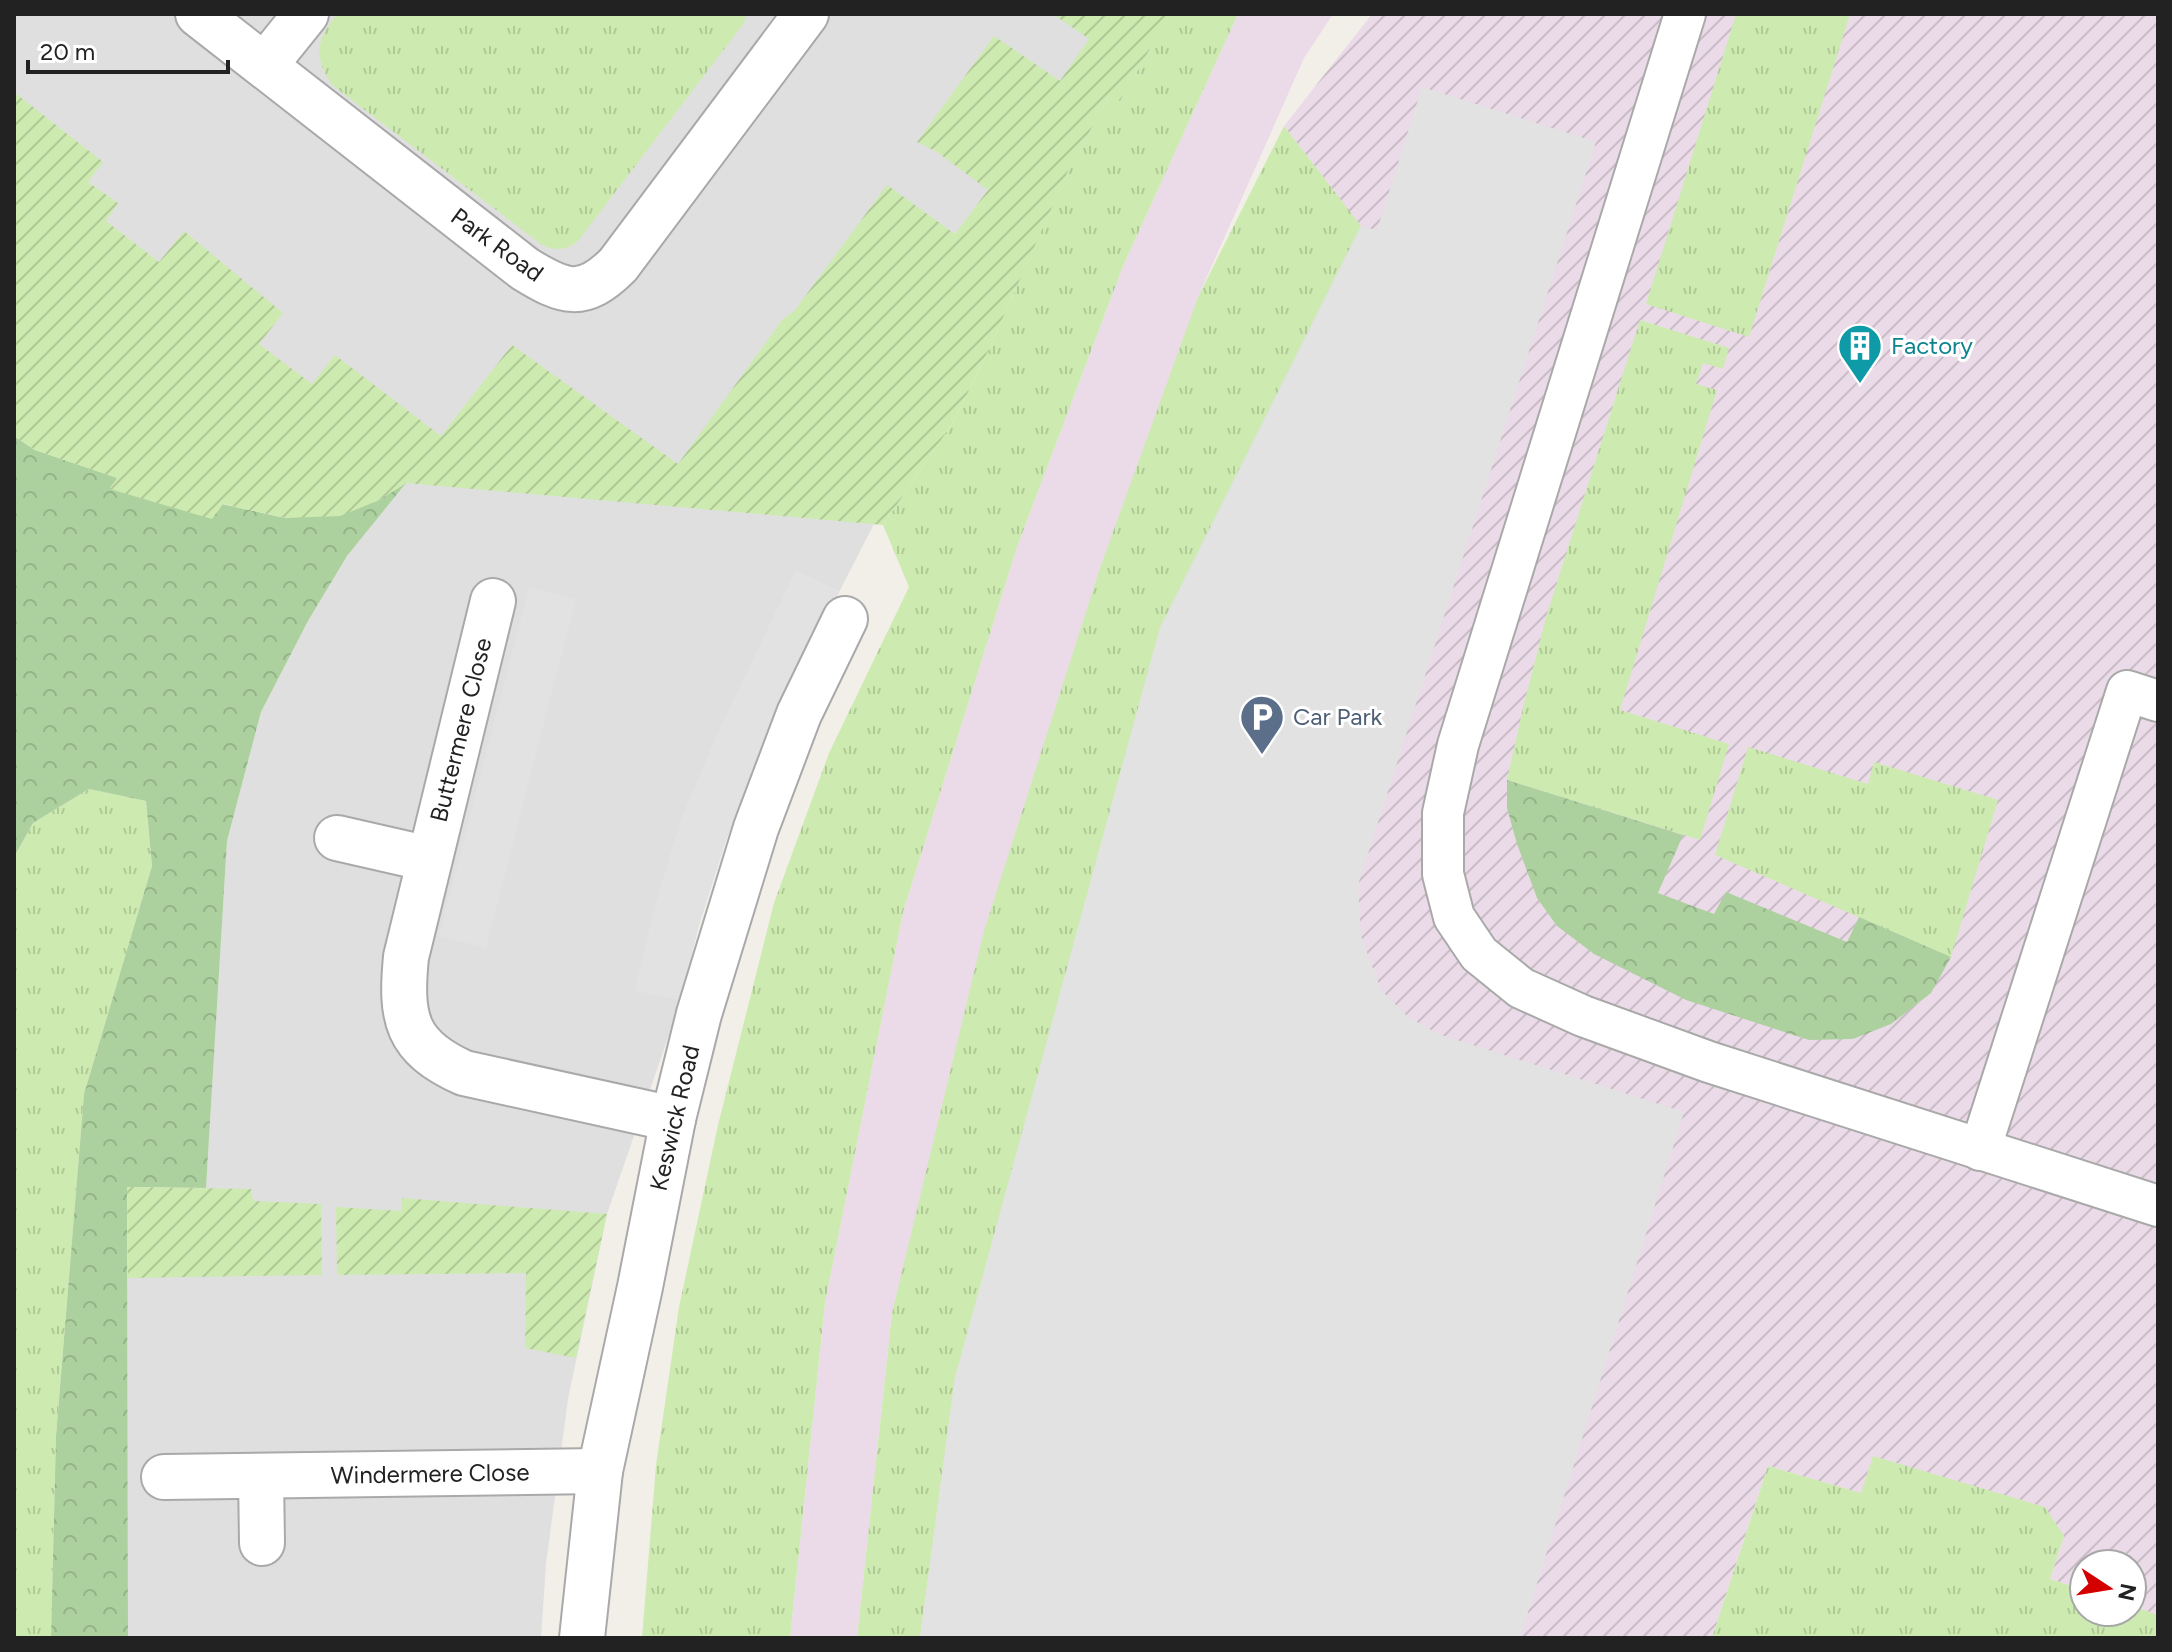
<svg xmlns="http://www.w3.org/2000/svg" width="2172" height="1652" font-family="Figtree,sans-serif">
	<style>
		.residential { fill: #e0dfdf }
		.industrial { fill: url(#industrial-furrows) }
		.railway { fill: #ebdbe8 }
		.grass { fill: url(#grass-tufts) }
		.forest { fill: url(#forest-crowns) }
		.garden { fill: url(#garden-furrows) }
		.parking { fill: #e2e2e2 }
		.lines { fill: none; stroke-linecap: round; stroke-linejoin: round }
		.lane-casing { stroke: #a9a9a9; stroke-width: 44 }
		.street-casing { stroke: #a9a9a9; stroke-width: 48 }
		.lane { stroke: #fff; stroke-width: 40 }
		.street { stroke: #fff; stroke-width: 44 }
		.labels { text-anchor: middle; stroke-width: 6; stroke-linejoin: round; paint-order: stroke }
		.street-label { font-size: 24px; fill: #222; stroke: #fff }
		.culture-label { font-size: 24px; fill: #0d838f; stroke: #fff; text-anchor: start }
		.service-label { font-size: 24px; fill: #4e5e75; stroke: #fff; text-anchor: start }
	</style>
	<defs>
		<pattern id="industrial-furrows" width="10" height="10" patternUnits="userSpaceOnUse" patternTransform="scale(2)"><rect width="10" height="10" fill="#ebdbe8"/><path d="M-1 1l2-2M0 10L10 0M9 11l2-2" fill="none" stroke="#c9bcc7"/></pattern>
		<pattern id="grass-tufts" width="24" height="20" patternUnits="userSpaceOnUse" patternTransform="scale(2)"><rect width="24" height="20" fill="#cdebb0"/><path d="M3 7l-1-3M5 7V3M7 7l1-3M15 17l-1-3M17 17v-4M19 17l1-3" fill="none" stroke="#b0c997"/></pattern>
		<pattern id="forest-crowns" width="20" height="18" patternUnits="userSpaceOnUse" patternTransform="scale(2)"><rect width="20" height="18" fill="#add19e"/><path d="M2 6a3 3 0 1 1 6 0M12 15a3 3 0 1 1 6 0" fill="none" stroke="#95b388"/></pattern>
		<pattern id="garden-furrows" width="10" height="10" patternUnits="userSpaceOnUse" patternTransform="scale(2)"><rect width="10" height="10" fill="#cdebb0"/><path d="M-1 1l2-2M0 10L10 0M9 11l2-2" fill="none" stroke="#b0c997"/></pattern>
	</defs>
	<rect width="100%" height="100%" fill="#f2efe9"/>
	<polygon class="residential" points="14,14 1170,14 883,525 874,524 796,676 761,752 726,840 698,928 681,1000 607,1214 568,1399 546,1564 541,1638 128,1638 127,1187 206,1188 227,841 261,712 308,621 347,556 404,485 14,436"/>
	<polygon class="industrial" points="1372,14 2158,14 2158,1615 2132,1606 2132,1564 2084,1564 2084,1590 2050,1579 2064,1536 1873,1457 1862,1494 1768,1466 1712,1638 920,1638 955,1378 1160,628 1360,226 1284,126"/>
	<polygon class="railway" points="1238,14 1333,14 1304,58 1198,297 892,1313 857,1638 790,1638 825,1303 903,912 1017,547 1123,266"/>
	<g class="grass">
		<path d="M 337,14 L 747,14 L 744,23 L 578,241 C 565,251 556,251 542,245 L 332,85 C 313,56 316,40 337,14 Z"/>
		<polygon points="1170,14 1238,14 1123,266 1017,547 903,912 825,1303 790,1638 642,1638 656,1465 679,1307 718,1125 774,903 829,753 909,587 883,525 954,421 990,347 1067,173 1111,93 1121,100"/>
		<polygon points="1736,14 1850,14 1749,337 1646,304"/>
		<polygon points="1284,126 1361,226 1160,628 955,1378 920,1638 857,1638 892,1313 984,931 1100,568 1198,297"/>
		<polygon points="1640,320 1729,348 1723,369 1703,363 1696,384 1717,390 1620,710 1729,744 1700,840 1507,780 1523,708 1546,617"/>
		<polygon points="1748,747 1868,784 1874,762 1998,800 1951,957 1715,855"/>
		<polygon points="89,789 146,801 152,866 84,1094 56,1436 51,1638 14,1638 14,857 33,823"/>
		<polygon points="1873,1456 2045,1507 2064,1536 2050,1579 2084,1590 2084,1612 2132,1612 2132,1606 2158,1615 2158,1638 1712,1638 1768,1466 1861,1493"/>
	</g>
	<g class="forest">
		<polygon points="14,436 35,450 118,478 110,488 222,504 285,518 377,501 406,483 347,556 308,621 261,712 227,841 206,1188 127,1187 128,1638 51,1638 56,1436 84,1094 152,866 146,801 89,789 33,823 14,857"/>
		<polygon points="1507,780 1683,835 1658,893 1714,914 1726,892 1847,942 1859,917 1951,957 1931,993 1891,1024 1853,1039 1809,1040 1686,1000 1594,954 1557,926 1537,898 1517,844 1507,808"/>
	</g>
	<g class="garden">
		<polygon points="1053,14 1170,14 1120,101 1110,94 1067,173 990,347 954,421 883,525 406,483 377,501 340,516 285,518 223,504 212,519 110,489 117,478 35,450 14,436 14,92 103,162 88,182 118,203 106,221 159,262 184,231 283,313 259,344 312,384 335,355 441,436 512,345 678,464 782,320 795,310 887,185 955,234 988,190 937,152 917,142 994,36 1060,81 1089,39"/>
		<polygon points="127,1187 251,1189 253,1201 321,1204 322,1275 128,1278"/>
		<polygon points="402,1198 607,1214 576,1358 525,1348 526,1273 337,1275 336,1207 402,1211"/>
	</g>
	<g class="parking">
		<polygon points="1422,87 1596,142 1358,885 1361,936 1381,990 1407,1016 1438,1034 1684,1112 1520,1638 920,1638 955,1378 1160,628 1361,226 1377,230"/>
		<polygon points="796,570 839,591 761,752 726,840 698,928 681,1000 635,991 652,916 681,819 717,734"/>
		<polygon points="529,587 576,599 486,948 439,936"/>
	</g>
	<g class="lines">
		<g class="lane-casing">
			<g id="lane">
				<polyline points="1685,14 1458,745 1443,813 1443,874 1454,917 1479,954 1521,988 1583,1016 1709,1062 2158,1206"/>
				<polyline points="1980,1150 2127,691 2158,701"/>
			</g>
		</g>
		<g class="street-casing">
			<g id="street">
				<path d="M 198,14 L 525,269 C 564,293 583,300 618,265 L 806,14"/>
				<polyline points="265,65 306,14"/>
				<path d="M 493,601 L 406,957 C 400,1019 406,1047 464,1073 L 673,1119"/>
				<polyline points="337,838 429,859"/>
				<polyline points="261,1476 262,1543"/>
				<polyline points="164,1477 600,1471"/>
				<polyline points="582,1638 600,1471 640,1287 673,1119 699,1014 756,828 799,714 845,619"/>
			</g>
		</g>
		<use href="#lane" class="lane"/>
		<use href="#street" class="street"/>
	</g>
	<defs>
		<g id="building-pin" transform="scale(2.3)"><path d="M0 17L-7.5 6A9.5 9.5 0 1 1 7.5 6Z" fill="#0f9aa8" stroke="#fff"/><path d="M-4-6H4V6H1V3H-1V6H-4ZM-2.5-4.3h1.7v1.8h-1.7ZM.8-4.3h1.7v1.8H.8ZM-2.5-1h1.7V.8h-1.7ZM.8-1h1.7V.8H.8Z" fill="#fff"/></g>
		<g id="parking-pin" transform="scale(2.3)"><path d="M0 17L-7.5 6A9.5 9.5 0 1 1 7.5 6Z" fill="#5c6f8a" stroke="#fff"/><path d="M-3.5-5.5H1a3.5 3.5 0 0 1 0 7H-1V5.5H-3.5ZM-1-3.4V-.6H.8a1.4 1.4 0 0 0 0-2.8Z" fill="#fff"/></g>
	</defs>
	<g fill-rule="evenodd">
		<use href="#building-pin" x="1860" y="346"/>
		<use href="#parking-pin" x="1262" y="717"/>
	</g>
	<g class="labels">
		<g class="street-label">
			<text transform="translate(497 245) rotate(36)" y="8">Park Road</text>
			<text transform="translate(461 730) rotate(-76)" y="8">Buttermere Close</text>
			<text transform="translate(675 1118) rotate(-77)" y="8">Keswick Road</text>
			<text transform="translate(430 1474) rotate(-1)" y="8">Windermere Close</text>
		</g>
		<g class="culture-label">
			<text x="1891" y="354">Factory</text>
		</g>
		<g class="service-label">
			<text x="1293" y="725">Car Park</text>
		</g>
	</g>
	<rect width="2172" height="1652" fill="none" stroke="#222222" stroke-width="32"/>
	<g transform="translate(2108 1588) rotate(102)"><circle r="38" fill="#ffffff" stroke="#a7a7a7" stroke-width="2"/>
	<path d="M0-6L14 30L0 20L-14 30Z" fill="#d40000"/>
	<text y="-12" font-size="22" font-weight="bold" text-anchor="middle" fill="#222222">N</text>
	</g>
	<path d="M28 60v12h200v-12" fill="none" stroke="#222222" stroke-width="4"/>
	<text x="40" y="60" font-size="24" fill="#222222" stroke="#ffffff" stroke-width="6" paint-order="stroke">20 m</text>
</svg>
